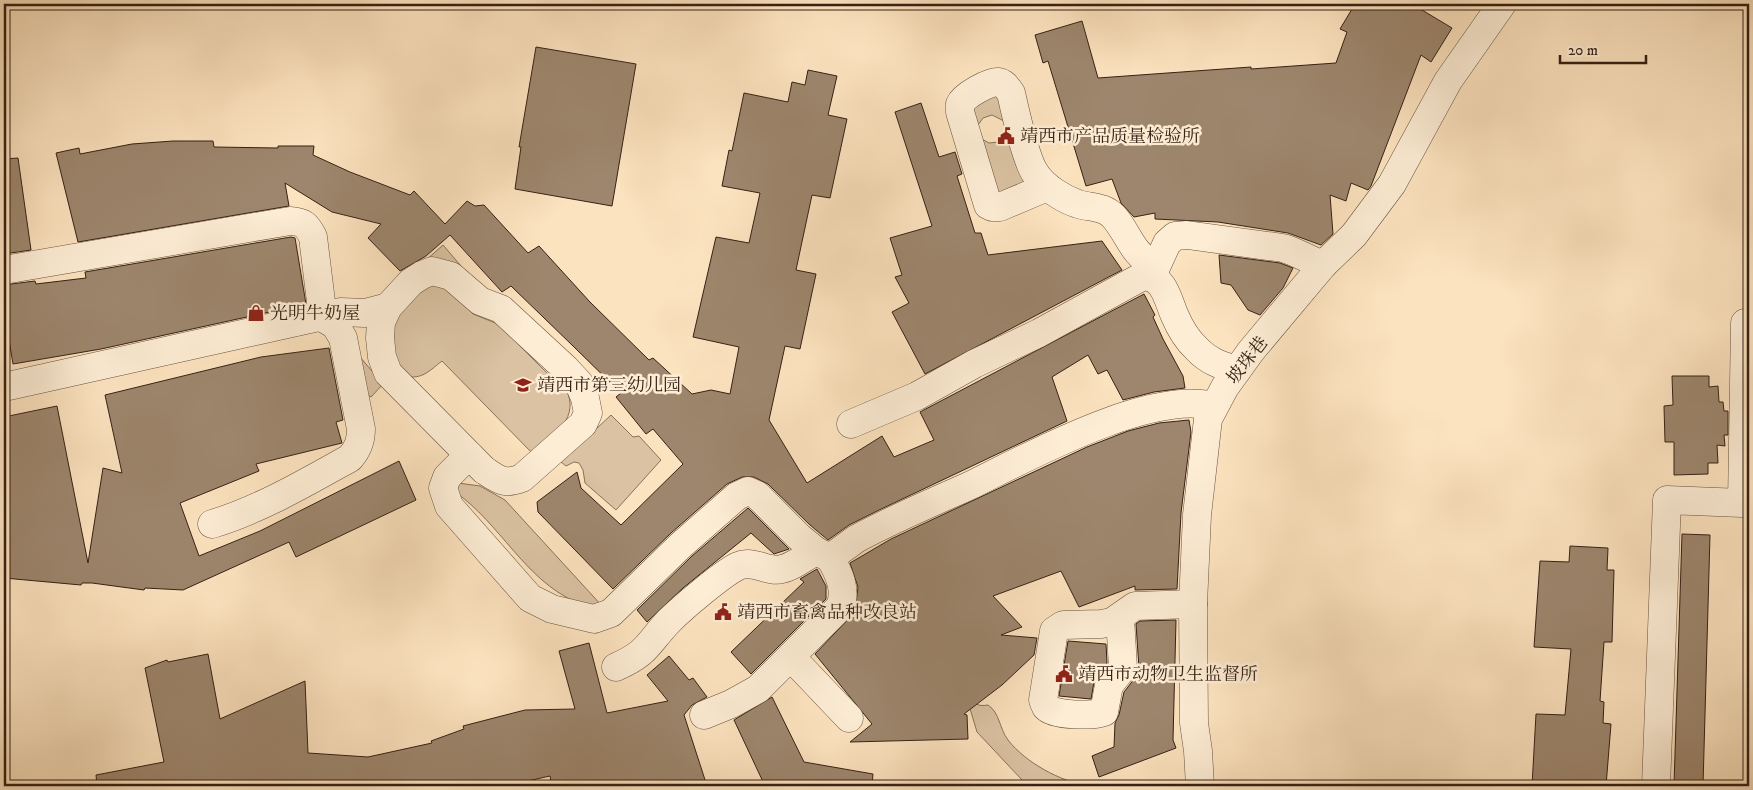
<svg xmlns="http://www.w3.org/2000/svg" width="1753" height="790" font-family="'IM FELL DW Pica','Noto Serif SC',serif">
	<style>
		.green { fill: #dac2a2; stroke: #88725b }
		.building { fill: #9d866d; stroke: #362114 }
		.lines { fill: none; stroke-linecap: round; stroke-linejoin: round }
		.minor-casing { stroke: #68523f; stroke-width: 29 }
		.minor { stroke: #fdedd5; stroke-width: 28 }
		.labels { text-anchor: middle; stroke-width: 5; stroke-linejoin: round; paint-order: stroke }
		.poi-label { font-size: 18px; fill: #362114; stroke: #fdedd5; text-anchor: start }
		.street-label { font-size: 18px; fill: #362114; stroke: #fdedd5 }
	</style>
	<rect width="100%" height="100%" fill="#fce3bf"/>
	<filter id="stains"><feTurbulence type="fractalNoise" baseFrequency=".004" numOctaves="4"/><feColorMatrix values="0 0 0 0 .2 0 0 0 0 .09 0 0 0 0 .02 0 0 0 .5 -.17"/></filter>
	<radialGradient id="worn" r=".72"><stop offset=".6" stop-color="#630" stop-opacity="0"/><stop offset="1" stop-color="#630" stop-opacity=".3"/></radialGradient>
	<g class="green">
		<polygon points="1002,93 1004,121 992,115 983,118 978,125 966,106"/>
		<polygon points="1006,130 1028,182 1000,202 980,138 989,143 998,142"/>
		<polygon points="443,245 461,266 460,269 407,277"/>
		<path d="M 420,285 L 446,285 L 473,314 L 498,324 L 568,394 C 578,420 550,439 534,455 L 442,361 C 429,371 422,380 405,376 L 392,360 L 389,327 Z"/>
		<polygon points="360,357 383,384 371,397 368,395"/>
		<polygon points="611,415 633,437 639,436 661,460 616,510 585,483 583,470 579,463 574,462 566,466 561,462"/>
		<path d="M 458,483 L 480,486 L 505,500 L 603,607 C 594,606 584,606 576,602 C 525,580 500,523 455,492 Z"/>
		<path d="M 966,695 C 973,703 977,707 988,705 C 1000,713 999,728 1008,740 C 1026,763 1060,781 1088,786 L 1032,786 L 1023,781 L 977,732 Z"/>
	</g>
	<g class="building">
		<polygon points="1355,4 1412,4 1452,28 1431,62 1421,55 1371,186 1368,190 1351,183 1346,201 1330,195 1333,234 1321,245 1288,233 1218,222 1155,219 1155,213 1134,217 1121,203 1112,179 1086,186 1048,61 1043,63 1035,35 1082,21 1098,78 1251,67 1251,69 1336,63 1347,32 1340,29"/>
		<polygon points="536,47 636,64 612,206 515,189 521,147 519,147"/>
		<polygon points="808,70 837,76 828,115 847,119 830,198 812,195 796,270 816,274 800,349 785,346 769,420 807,483 882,436 894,457 934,440 920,412 1144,294 1155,315 1153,317 1163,339 1183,376 1185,388 1154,392 1123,400 1107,370 1098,374 1088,355 1052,377 1067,421 877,511 849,525 828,540 810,525 768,484 754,477 742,477 727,484 671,533 613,589 538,512 537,502 577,472 581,488 621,525 683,464 653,429 646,434 616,397 621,393 573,346 511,286 502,292 450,235 426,256 400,271 368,238 381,224 332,212 285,183 289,206 78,242 56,153 79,148 80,154 132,144 173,141 213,141 214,147 278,148 278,146 314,146 313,155 350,172 410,195 414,191 445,224 467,201 475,206 484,205 528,253 539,246 590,302 649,360 653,358 692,394 711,390 730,394 739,347 693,337 716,237 749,243 760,193 722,186 729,150 732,151 744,93 788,102 792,82 805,85"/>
		<polygon points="921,103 939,157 955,152 962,174 957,176 975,233 981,233 988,255 1102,241 1122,270 925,374 892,312 909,303 895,277 902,275 890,238 932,226 895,112"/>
		<polygon points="18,158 31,250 4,254 4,159"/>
		<polygon points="291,237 295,238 306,304 101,349 13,364 4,310 4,285 35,281 36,284 86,278 85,272"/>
		<polygon points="1219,255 1280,263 1293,268 1283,288 1260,315 1248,310 1231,285 1221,283"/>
		<polygon points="329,348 343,420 336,422 342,443 256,464 259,471 180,503 199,556 260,531 399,461 416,500 296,557 289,542 183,590 145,588 144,590 92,583 82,583 81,585 4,578 4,417 57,406 88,563 103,468 122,473 105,395 261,357"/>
		<polygon points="1672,376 1709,376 1709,387 1718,386 1719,402 1723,402 1724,411 1728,411 1728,435 1724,435 1725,446 1717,445 1718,463 1708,463 1708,474 1674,475 1674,442 1665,442 1664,406 1673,405"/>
		<polygon points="1189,420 1191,432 1181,513 1177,589 1135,590 1135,586 1079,607 1061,571 993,596 1022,627 1001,635 1037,638 1034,655 1002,685 964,714 967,715 968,739 850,742 872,724 815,654 855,612 858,587 850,563 891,539 1087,447 1128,431 1159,423"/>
		<polygon points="748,508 789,549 774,554 751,533 683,588 647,622 637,610 692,556"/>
		<polygon points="1682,534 1710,535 1703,786 1674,786"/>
		<polygon points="1570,546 1608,548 1607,570 1614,570 1612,642 1604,642 1600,701 1604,702 1603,723 1611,724 1606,786 1532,786 1536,714 1565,715 1571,649 1534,647 1540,561 1569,562"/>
		<polygon points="817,569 826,586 826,599 751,674 731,652 804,582 800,579"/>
		<polygon points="1176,620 1173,740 1176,748 1099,777 1092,756 1114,747 1115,723 1119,715 1124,692 1135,678 1139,668 1136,624 1140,621"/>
		<polygon points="1068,641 1106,644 1107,663 1094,682 1091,699 1059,696"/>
		<polygon points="589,643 607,713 668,701 647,675 669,656 689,680 693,678 707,697 692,705 684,715 707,786 552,786 550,776 505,786 97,786 96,775 164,762 145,668 167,660 168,662 208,654 220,719 305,681 308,753 368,757 432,743 431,741 464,729 463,726 525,710 575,709 559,651"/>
		<polygon points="772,697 804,762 873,774 872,786 765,786 734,720"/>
	</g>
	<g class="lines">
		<g class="minor-casing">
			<g id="minor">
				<path d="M 1047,187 L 1000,207 L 992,207 L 988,205 L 960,112 C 960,112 960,105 960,104 C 963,96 990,81 998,82 C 1005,83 1007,88 1011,93 C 1015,111 1026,160 1035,173 C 1044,187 1063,199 1078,204 C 1091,208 1104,206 1114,217 C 1129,234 1132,255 1155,265"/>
				<path d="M 4,270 L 290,221 C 304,222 307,225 313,237 L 323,318 L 335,325 L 343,338 L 361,429 C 361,441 358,449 350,458 C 305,483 261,509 212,524"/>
				<path d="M 432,271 L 451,276 L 480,301 L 501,309 L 566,369 L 579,383 L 585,398 L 588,413 L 583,424 L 522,478 C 504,485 499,480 484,470 L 388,373 L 382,357 L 380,338 L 381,322 L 388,307 L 411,282 L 422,275 Z"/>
				<path d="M 1152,276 L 1167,243 L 1175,236 L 1187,235 L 1283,248 C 1297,252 1309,260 1323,265"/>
				<polyline points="4,387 341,312 365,313 388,307"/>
				<path d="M 851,424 L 917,396 L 974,364 L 1039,333 L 1143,276 C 1164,277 1167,297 1174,314 C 1179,326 1187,340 1197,349 C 1208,361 1222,366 1237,370"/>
				<polyline points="469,455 447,477 443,488 449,506 530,598 552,609 594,619 611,613 681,545 737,496 748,491 757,495 799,537 816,551 830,558"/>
				<path d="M 1120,617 L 1123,668 L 1109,685 L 1104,712 C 1094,716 1054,716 1046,707 C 1045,705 1044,703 1043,700 L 1054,631 L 1063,625 L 1101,624 L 1112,622 L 1135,606 L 1193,604"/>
				<polyline points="791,657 849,718"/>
				<path d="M 616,667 C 648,653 647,644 669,621 C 683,607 722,574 738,566 C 754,559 767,573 782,569 C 793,567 806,556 816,551"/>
				<path d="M 704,715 L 731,704 L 758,689 L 840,607 C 847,590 839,573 830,558 L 856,539 C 893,519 931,503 969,486 C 1028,457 1149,390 1213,406"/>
				<polyline points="1200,786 1198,751 1194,723 1193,604 1197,515 1208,419 1225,387 1251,351 1323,265 1354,235 1392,184 1448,81 1502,4"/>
				<polyline points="1656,786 1667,500 1742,503 1745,323 1749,323"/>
			</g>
		</g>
		<use href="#minor" class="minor"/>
	</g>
	<defs>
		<g id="civic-bare" transform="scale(1.35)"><path d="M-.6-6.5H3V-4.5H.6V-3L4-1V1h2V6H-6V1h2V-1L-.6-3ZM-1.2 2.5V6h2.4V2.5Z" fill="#8f2418" stroke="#fdedd5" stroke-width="2.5" paint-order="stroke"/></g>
		<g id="shop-bare" transform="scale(1.35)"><path d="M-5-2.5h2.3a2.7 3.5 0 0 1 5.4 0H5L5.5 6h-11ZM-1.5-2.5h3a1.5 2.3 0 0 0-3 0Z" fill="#8f2418" stroke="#fdedd5" stroke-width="2.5" paint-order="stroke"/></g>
		<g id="school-bare" transform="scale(1.35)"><path d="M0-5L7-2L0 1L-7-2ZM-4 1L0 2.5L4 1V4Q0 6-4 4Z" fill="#8f2418" stroke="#fdedd5" stroke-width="2.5" paint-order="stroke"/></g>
	</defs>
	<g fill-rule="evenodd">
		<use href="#civic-bare" x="1006" y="136"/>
		<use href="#shop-bare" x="256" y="313"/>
		<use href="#school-bare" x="523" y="385"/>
		<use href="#civic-bare" x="723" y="612"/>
		<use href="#civic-bare" x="1064" y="674"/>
	</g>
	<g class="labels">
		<g class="poi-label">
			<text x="1020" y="142">靖西市产品质量检验所</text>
			<text x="270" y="319">光明牛奶屋</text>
			<text x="537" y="391">靖西市第三幼儿园</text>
			<text x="737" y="618">靖西市畜禽品种改良站</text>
			<text x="1078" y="680">靖西市动物卫生监督所</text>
		</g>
		<g class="street-label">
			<text transform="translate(1247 360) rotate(-52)" y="6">坡珠巷</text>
		</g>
	</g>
	<rect width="1753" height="790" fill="none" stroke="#fce3bf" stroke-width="20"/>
	<rect x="5" y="5" width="1743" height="780" fill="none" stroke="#362114" stroke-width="2.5"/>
	<rect x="10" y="10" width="1733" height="770" fill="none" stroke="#362114"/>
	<path d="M1560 55v8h86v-8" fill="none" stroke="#362114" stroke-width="2.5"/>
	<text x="1568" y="55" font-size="15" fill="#362114" stroke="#fdedd5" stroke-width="4" paint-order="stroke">20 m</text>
	<rect width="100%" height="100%" filter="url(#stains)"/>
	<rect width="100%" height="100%" fill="url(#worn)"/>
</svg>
